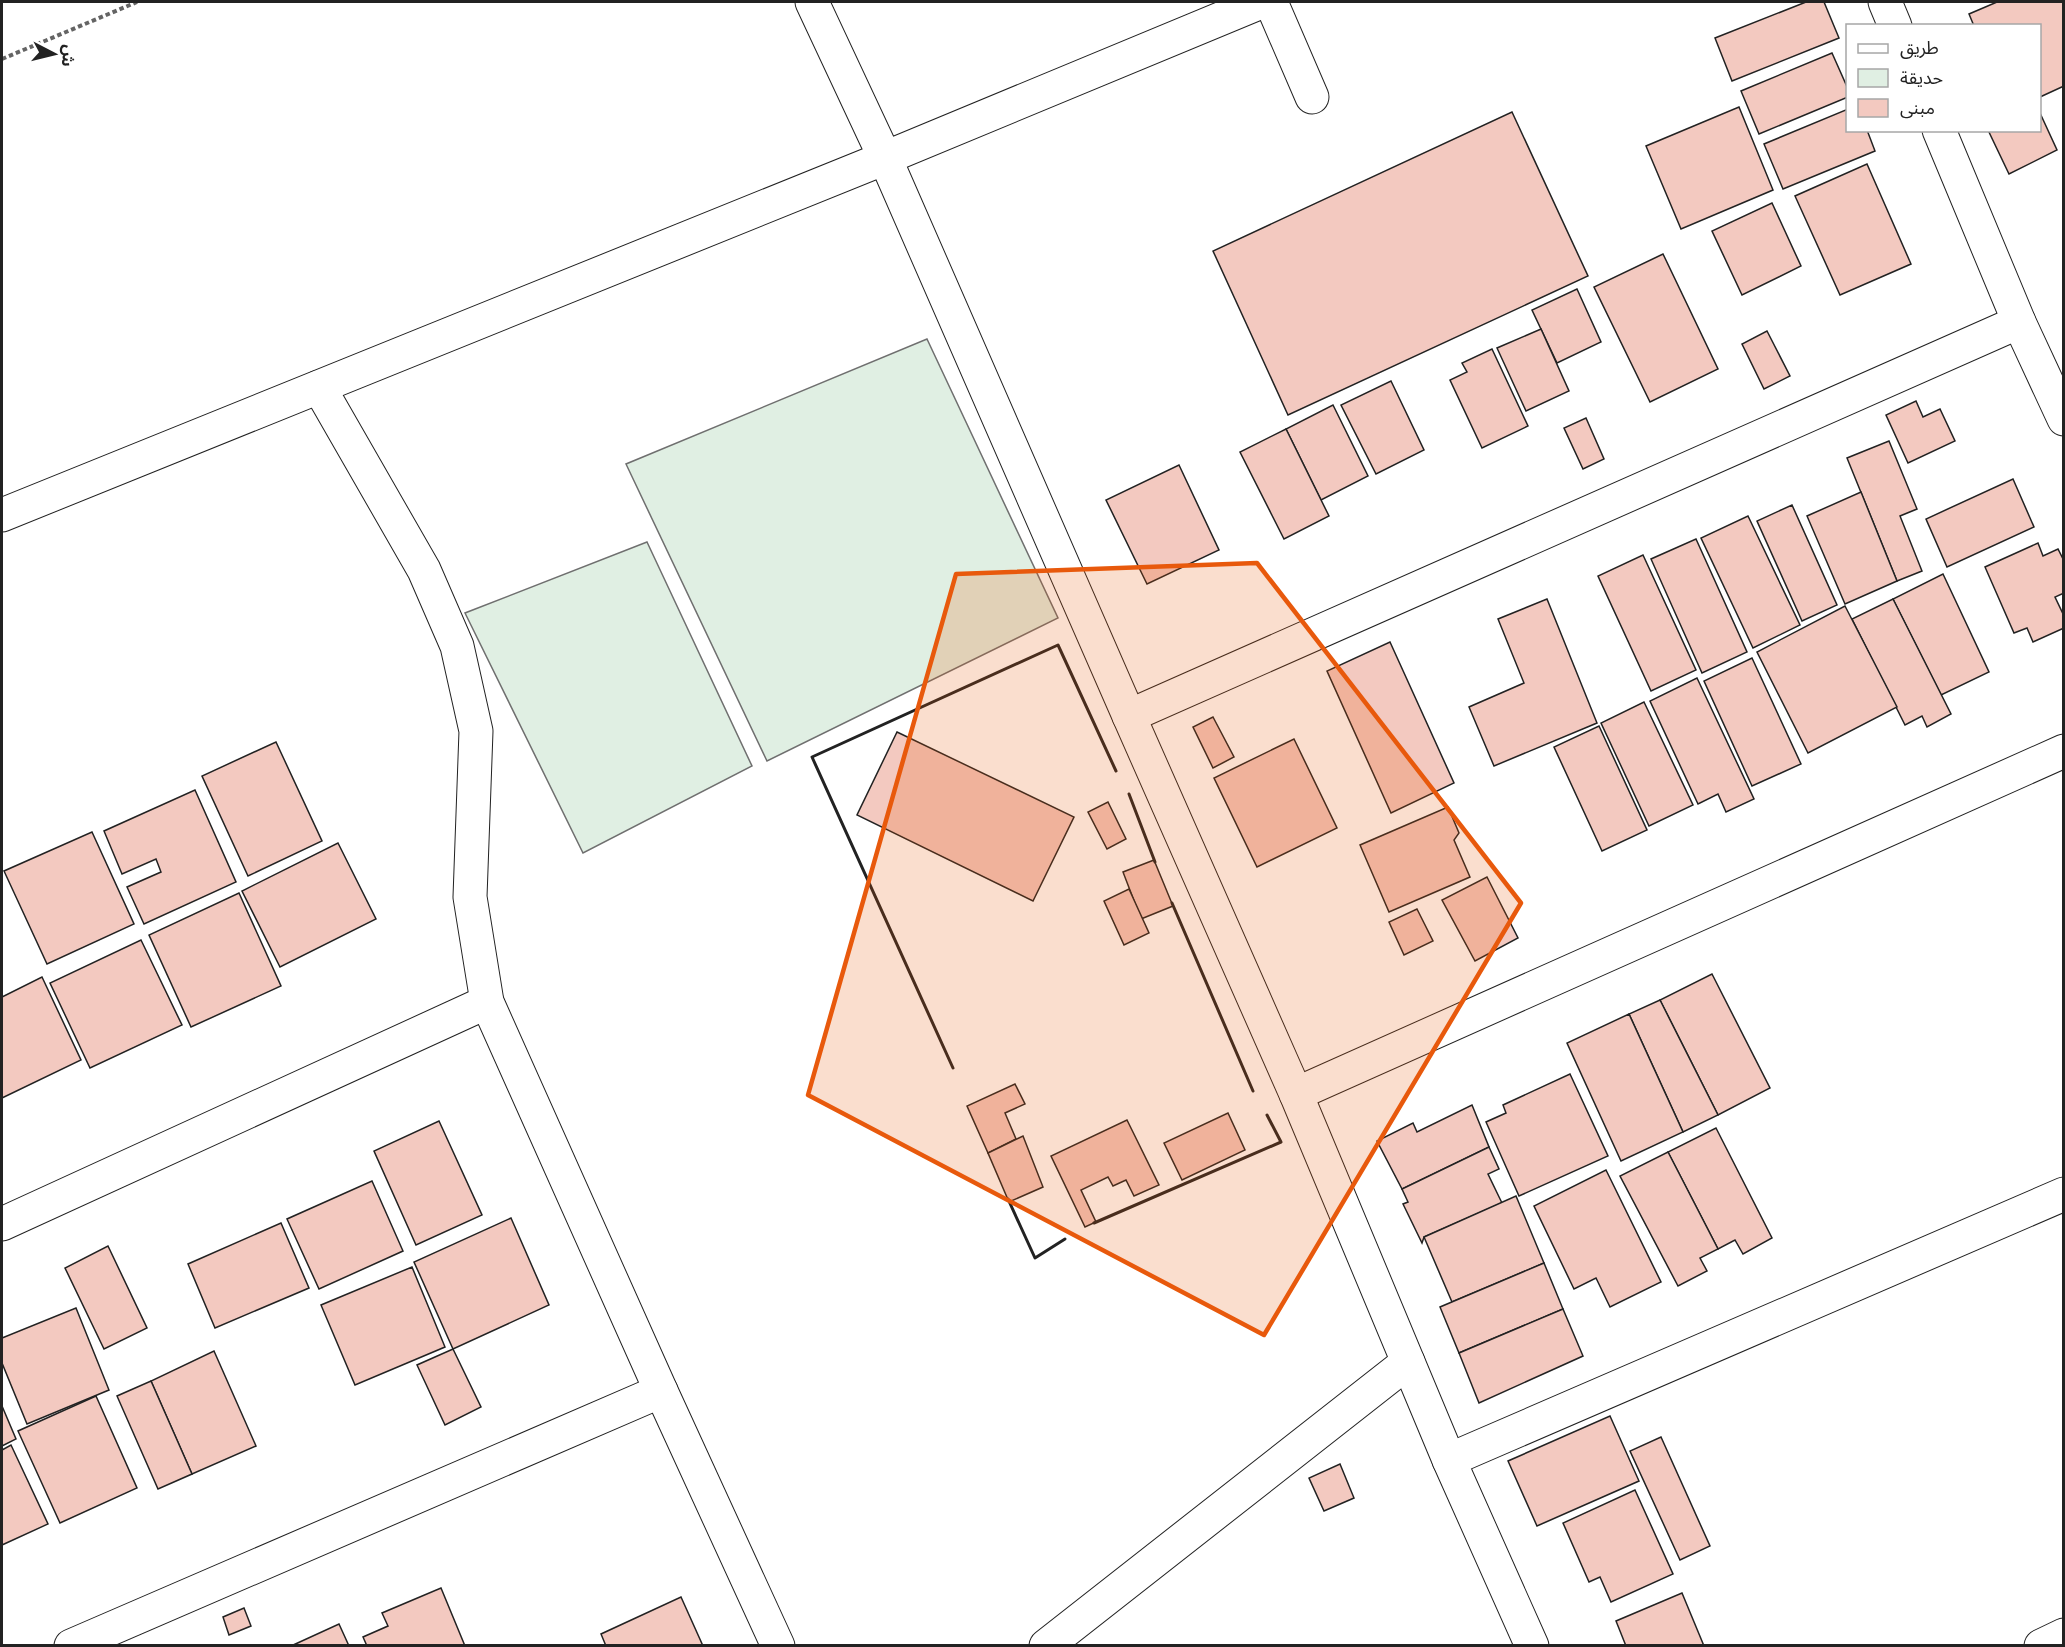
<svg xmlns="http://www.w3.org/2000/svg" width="2065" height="1647" font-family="'Golos Text','Noto Sans Arabic',sans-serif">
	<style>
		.green { fill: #e0efe3; stroke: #6f6f6f; stroke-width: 1.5 }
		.building { fill: #f3c9c0; stroke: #222; stroke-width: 1.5 }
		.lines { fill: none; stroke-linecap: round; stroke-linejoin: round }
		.minor-casing { stroke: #222; stroke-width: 35 }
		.path { stroke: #646464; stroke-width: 4; stroke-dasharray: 4.5 3; stroke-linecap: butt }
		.minor { stroke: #fff; stroke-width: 33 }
		.wall { stroke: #222; stroke-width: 3 }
		.marked { fill: #e8590c; fill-opacity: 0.2; stroke: #e8590c; stroke-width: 4.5; stroke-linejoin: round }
	</style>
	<rect width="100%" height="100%" fill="#fff"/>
	<g class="green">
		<polygon points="927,339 1058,618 767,761 626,464"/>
		<polygon points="647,542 752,766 583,853 465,613"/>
	</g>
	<g class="building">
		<polygon points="1806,2 1824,2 1839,38 1732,81 1715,38"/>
		<polygon points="1997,2 2064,2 2064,86 2040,97 2040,26 1974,26 1969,14"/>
		<polygon points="1832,53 1848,89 1848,97 1759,134 1741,91"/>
		<polygon points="1739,107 1773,190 1681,229 1646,146"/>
		<polygon points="1848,109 1848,130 1867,130 1875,151 1783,189 1764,144"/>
		<polygon points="1512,112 1588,276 1288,415 1213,251"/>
		<polygon points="2040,113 2057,150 2009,174 1988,130 2040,130"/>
		<polygon points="1867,164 1911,264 1840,295 1795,196"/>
		<polygon points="1772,203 1801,266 1742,295 1712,231"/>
		<polygon points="1663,254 1718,369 1650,402 1594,287"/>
		<polygon points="1577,289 1601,342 1557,363 1532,310"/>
		<polygon points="1541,329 1569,391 1526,411 1497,348"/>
		<polygon points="1767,331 1790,376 1764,389 1742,344"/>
		<polygon points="1492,349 1528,426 1482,448 1450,380 1467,372 1462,363"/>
		<polygon points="1391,381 1424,450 1376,474 1341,405"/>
		<polygon points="1916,401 1923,417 1940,409 1955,441 1908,463 1886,415"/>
		<polygon points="1333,405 1368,476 1321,500 1286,429"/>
		<polygon points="1586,418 1604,459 1583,469 1564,428"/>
		<polygon points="1286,429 1329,516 1284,539 1240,452"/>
		<polygon points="1889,441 1917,509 1900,516 1922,571 1897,581 1847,458"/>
		<polygon points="1179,465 1219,550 1147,584 1106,500"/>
		<polygon points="2013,479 2034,527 1947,567 1926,519"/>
		<polygon points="1861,492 1897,581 1845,604 1807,516"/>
		<polygon points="1792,505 1837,605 1802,621 1757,521"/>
		<polygon points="1748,516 1800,625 1753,648 1701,538"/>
		<polygon points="1696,539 1747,652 1702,673 1651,559"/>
		<polygon points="2038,543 2043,556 2058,549 2064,561 2064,593 2055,597 2064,616 2064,628 2033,642 2027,628 2014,633 1985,567"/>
		<polygon points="1643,555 1696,670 1651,691 1598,576"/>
		<polygon points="1943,574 1989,672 1941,695 1893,599"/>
		<polygon points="1547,599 1597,723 1494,766 1469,707 1524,683 1498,619"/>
		<polygon points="1893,599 1951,714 1927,727 1922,716 1905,725 1852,619"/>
		<polygon points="1845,606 1897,707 1808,753 1757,652"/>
		<polygon points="1390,642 1454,783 1391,813 1327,671"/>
		<polygon points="1752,658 1801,764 1752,786 1704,681"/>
		<polygon points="1697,678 1754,799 1726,812 1718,794 1698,804 1650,701"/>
		<polygon points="1644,702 1693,805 1649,826 1601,723"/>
		<polygon points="1213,717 1234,757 1213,768 1193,727"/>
		<polygon points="1599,726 1647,830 1602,851 1554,747"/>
		<polygon points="897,732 1074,817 1033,901 857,815"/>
		<polygon points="1294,739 1337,828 1257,867 1214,778"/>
		<polygon points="276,742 322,841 248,876 202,776"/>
		<polygon points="195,790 236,882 144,924 127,887 161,872 156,859 122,874 104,831"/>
		<polygon points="1108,802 1126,839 1107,849 1088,812"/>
		<polygon points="1448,807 1459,833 1454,840 1470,877 1389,912 1360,845"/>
		<polygon points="92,832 134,924 47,964 4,871"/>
		<polygon points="338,843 376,919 280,967 242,891"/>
		<polygon points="1154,860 1173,906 1141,919 1123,872"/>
		<polygon points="1487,877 1518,938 1475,961 1442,900"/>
		<polygon points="1129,889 1149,933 1124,945 1104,901"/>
		<polygon points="239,893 281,986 191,1027 149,935"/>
		<polygon points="1417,909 1433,941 1404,955 1389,922"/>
		<polygon points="141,940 182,1025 90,1068 50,983"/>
		<polygon points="1712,974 1770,1088 1718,1115 1660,1000"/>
		<polygon points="42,977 81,1060 2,1098 2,997"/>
		<polygon points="1660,1000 1718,1115 1683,1132 1629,1014"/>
		<polygon points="1629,1014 1683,1132 1621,1161 1567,1043"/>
		<polygon points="1570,1074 1608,1156 1519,1196 1486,1122 1506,1113 1503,1105"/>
		<polygon points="1015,1084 1025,1104 1005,1113 1016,1139 988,1153 967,1106"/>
		<polygon points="1472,1105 1489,1147 1402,1189 1377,1141 1413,1123 1417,1132"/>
		<polygon points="1228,1113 1245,1150 1182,1180 1164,1143"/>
		<polygon points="1127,1120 1159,1185 1134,1196 1126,1180 1113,1186 1108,1177 1081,1190 1096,1222 1085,1227 1051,1156"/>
		<polygon points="439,1121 482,1215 416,1245 374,1151"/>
		<polygon points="1716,1128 1772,1238 1743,1254 1735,1240 1718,1249 1668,1152"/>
		<polygon points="1023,1136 1043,1187 1009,1202 988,1153"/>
		<polygon points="1489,1147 1499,1169 1488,1174 1502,1203 1424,1237 1422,1243 1403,1204 1408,1202 1402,1189"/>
		<polygon points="1668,1152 1718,1249 1700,1258 1707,1271 1678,1286 1620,1176"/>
		<polygon points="1606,1170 1661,1282 1610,1307 1596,1278 1574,1289 1534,1206"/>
		<polygon points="372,1181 403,1251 319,1289 287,1219"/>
		<polygon points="1516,1196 1544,1263 1452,1302 1424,1237"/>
		<polygon points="511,1218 549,1305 453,1349 414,1262"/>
		<polygon points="281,1223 309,1288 215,1328 188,1264"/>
		<polygon points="108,1246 147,1328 104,1349 65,1268"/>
		<polygon points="1544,1263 1563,1309 1459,1353 1440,1307"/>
		<polygon points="412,1267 445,1347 355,1385 321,1305"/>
		<polygon points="76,1308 109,1390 27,1424 2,1363 2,1338"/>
		<polygon points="1563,1309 1583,1356 1479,1403 1459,1353"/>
		<polygon points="453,1349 481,1407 445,1425 417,1365"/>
		<polygon points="214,1351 256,1446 192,1474 151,1381"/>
		<polygon points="151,1381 192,1474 158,1489 117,1396"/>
		<polygon points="96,1396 137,1488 60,1523 18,1431"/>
		<polygon points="2,1406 16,1439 2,1446"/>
		<polygon points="1610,1416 1639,1481 1537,1526 1508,1461"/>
		<polygon points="1661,1437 1710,1546 1680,1560 1630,1451"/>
		<polygon points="11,1445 48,1524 2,1545 2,1450"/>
		<polygon points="1340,1464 1354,1498 1324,1511 1309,1478"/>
		<polygon points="1635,1490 1673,1574 1611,1602 1600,1577 1589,1582 1563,1523"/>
		<polygon points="441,1588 465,1646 367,1646 363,1637 388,1626 382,1613"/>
		<polygon points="1682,1593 1704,1646 1626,1646 1616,1621"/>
		<polygon points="681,1597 703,1646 606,1646 601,1634"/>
		<polygon points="244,1608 251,1626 229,1635 223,1617"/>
		<polygon points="339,1624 349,1646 291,1646"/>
	</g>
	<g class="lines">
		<g class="minor-casing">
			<g id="minor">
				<polyline points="812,2 885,158 1129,716 1296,1094 2064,751"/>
				<polyline points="1271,2 1312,97"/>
				<polyline points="1885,2 1895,26"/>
				<polyline points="1939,130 2019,322 2064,419"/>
				<polyline points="319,387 424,570 457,646 476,731 470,897 487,1002 661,1391 778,1646"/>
				<polyline points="2,515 885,158 1261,2"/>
				<polyline points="1129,716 2019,322"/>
				<polyline points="1296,1094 1449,1460 1532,1646"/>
				<polyline points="2,1224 487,1002"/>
				<polyline points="1449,1460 2064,1194"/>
				<polyline points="71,1646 661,1391"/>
				<polyline points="1046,1646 1408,1362"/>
				<polyline points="2041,1646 2064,1635"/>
			</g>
		</g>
		<polyline class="path" points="2,59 137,2"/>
		<use href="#minor" class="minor"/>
		<g class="wall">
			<polyline points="1129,794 1155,862"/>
			<polyline points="1172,903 1253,1091"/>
			<polyline points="953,1068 812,757 1058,645 1116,771"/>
			<polyline points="1008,1199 1035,1258 1065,1239"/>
			<polyline points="1094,1223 1281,1142 1267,1115"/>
		</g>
	</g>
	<path class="marked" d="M 1257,563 L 1521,903 L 1264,1335 L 808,1095 L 956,574 Z"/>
	<rect width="2065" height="1647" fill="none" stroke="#222222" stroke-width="6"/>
	<rect x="1846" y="24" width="195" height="108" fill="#ffffff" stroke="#a7a7a7" stroke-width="1.5"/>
	<rect x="1858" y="44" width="30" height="9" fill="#ffffff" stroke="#a7a7a7" stroke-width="1.5"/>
	<text x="1900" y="54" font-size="18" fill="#222222">طريق</text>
	<rect x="1858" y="69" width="30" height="18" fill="#e0efe3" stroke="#a7a7a7" stroke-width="1.5"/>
	<text x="1900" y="84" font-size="18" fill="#222222">حديقة</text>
	<rect x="1858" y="99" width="30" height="18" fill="#f3c9c0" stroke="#a7a7a7" stroke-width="1.5"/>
	<text x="1900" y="114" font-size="18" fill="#222222">مبنى</text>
	<g transform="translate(54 54) rotate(97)" stroke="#ffffff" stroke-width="4.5" paint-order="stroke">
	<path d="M0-4.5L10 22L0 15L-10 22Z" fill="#222222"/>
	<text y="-9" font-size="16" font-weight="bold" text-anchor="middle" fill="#222222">ش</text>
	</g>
</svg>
